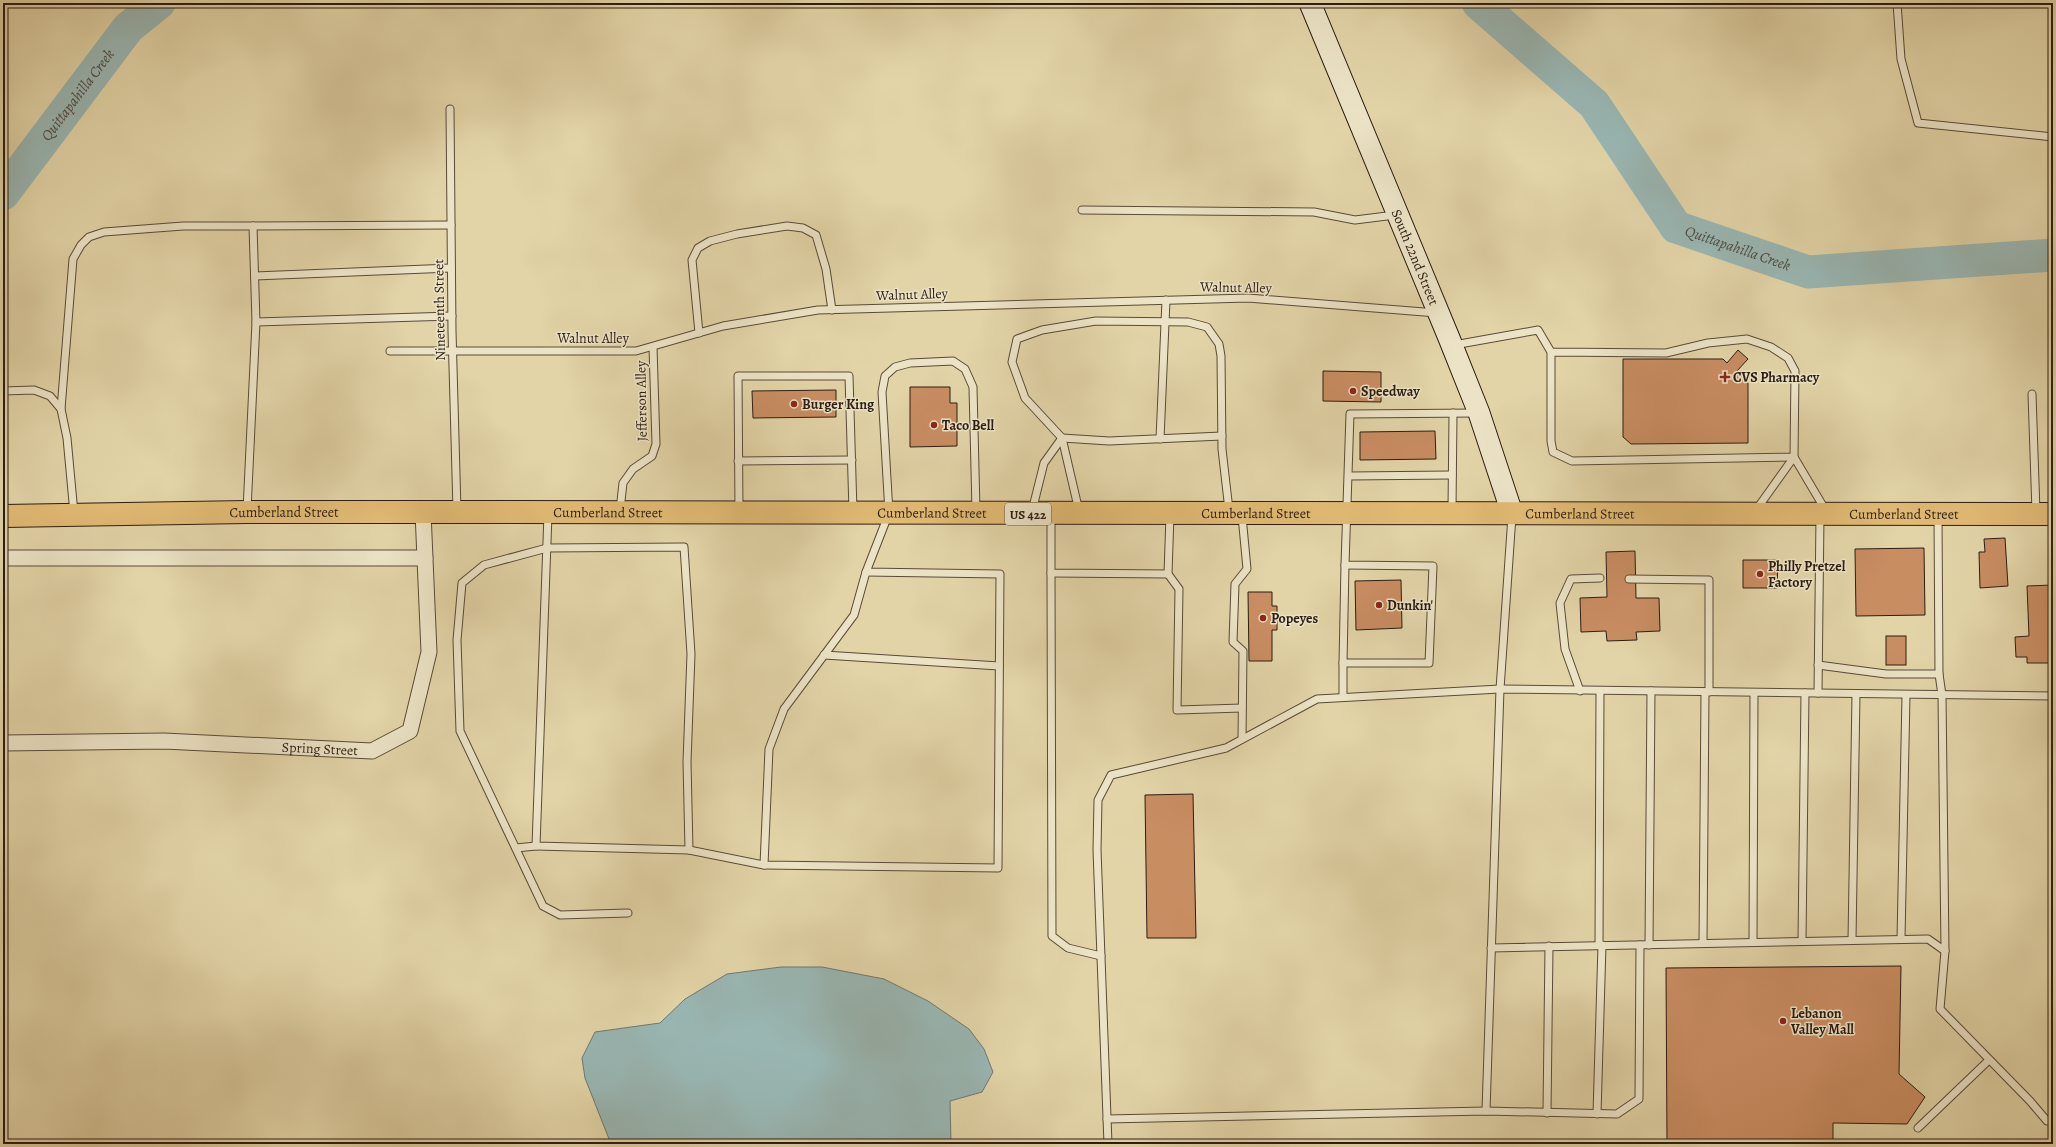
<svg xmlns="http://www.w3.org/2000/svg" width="2056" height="1147" font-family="Alegreya,serif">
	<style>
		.water { fill: #99b6b2; stroke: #6d7872 }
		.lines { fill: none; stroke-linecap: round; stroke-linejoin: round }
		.river { stroke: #99b6b2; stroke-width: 33 }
		.building { fill: #c98d62; stroke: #2c1c13 }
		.lane-casing { stroke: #5a4a38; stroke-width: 9 }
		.street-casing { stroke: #5a4a38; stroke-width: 17 }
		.secondary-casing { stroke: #2c1c13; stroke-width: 23 }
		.highway-casing { stroke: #2c1c13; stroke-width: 24 }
		.lane { stroke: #ece3c6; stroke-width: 7 }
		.street { stroke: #ece3c6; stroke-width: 15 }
		.secondary { stroke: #ece3c6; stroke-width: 21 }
		.highway { stroke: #e1ba74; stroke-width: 22 }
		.poi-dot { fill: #8f2418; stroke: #ece3c6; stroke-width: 1.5 }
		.labels { text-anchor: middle; stroke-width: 3; stroke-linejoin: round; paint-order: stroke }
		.shield { fill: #ece3c6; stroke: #665849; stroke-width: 1 }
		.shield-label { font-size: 13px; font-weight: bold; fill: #2c1c13 }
		.street-label { font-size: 14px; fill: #2c1c13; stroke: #ece3c6 }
		.poi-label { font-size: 14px; font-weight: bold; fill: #2c1c13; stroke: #ece3c6; text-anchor: start }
		.water-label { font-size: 15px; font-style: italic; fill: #4d4a43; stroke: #ece3c6 }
	</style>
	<rect width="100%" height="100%" fill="#e2d4a7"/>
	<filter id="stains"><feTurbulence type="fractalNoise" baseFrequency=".005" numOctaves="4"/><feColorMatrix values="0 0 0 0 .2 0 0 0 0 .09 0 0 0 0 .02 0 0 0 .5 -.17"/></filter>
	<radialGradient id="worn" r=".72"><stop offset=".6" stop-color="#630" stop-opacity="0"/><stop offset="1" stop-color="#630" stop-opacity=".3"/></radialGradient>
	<polygon class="water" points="781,967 822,967 884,979 928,1001 969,1029 984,1049 993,1072 982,1092 950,1101 951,1144 611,1144 585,1078 582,1058 595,1032 660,1023 685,999 727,974"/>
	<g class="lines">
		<g class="river">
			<path id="s1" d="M 1478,3 L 1594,104 L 1676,227 L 1808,272 L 2053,255"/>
			<path id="s2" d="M 3,194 L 128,28 L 159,3"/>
		</g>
	</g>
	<g class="building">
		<polygon points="1738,350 1748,359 1736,372 1748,383 1748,443 1631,444 1623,437 1623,359 1723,359 1727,363"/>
		<polygon points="1323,371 1381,372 1381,402 1323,401"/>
		<polygon points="910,387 950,387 950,403 957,403 957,446 910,447"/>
		<polygon points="836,390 836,417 753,418 752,391"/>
		<polygon points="1435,431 1436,459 1360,460 1360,432"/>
		<polygon points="2005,538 2008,586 1980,588 1979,552 1985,552 1984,539"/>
		<polygon points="1924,548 1925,615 1856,616 1855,549"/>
		<polygon points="1635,551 1636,598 1659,598 1660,631 1636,632 1637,640 1607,641 1606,631 1581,632 1580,598 1607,597 1606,552"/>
		<polygon points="1743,560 1778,560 1777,588 1743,588"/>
		<polygon points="1401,580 1402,628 1356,630 1355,581"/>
		<polygon points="2053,585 2053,663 2027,663 2027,657 2016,657 2015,637 2029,636 2027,586"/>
		<polygon points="1248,592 1272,592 1272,606 1277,606 1277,630 1272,630 1272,661 1249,661"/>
		<rect x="1886" y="636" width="20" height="29"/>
		<polygon points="1193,794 1196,938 1147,938 1145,795"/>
		<polygon points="1901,966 1899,1074 1925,1097 1907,1124 1833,1123 1833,1144 1667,1144 1666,968"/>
	</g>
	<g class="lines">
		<g class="lane-casing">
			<g id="lane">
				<polyline points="1897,3 1901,59 1918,123 2053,137"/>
				<polyline points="450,109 452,331 457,510"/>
				<polyline points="1082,210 1314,212 1355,220 1395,215"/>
				<polyline points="255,276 451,268"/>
				<polyline points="256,322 452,316"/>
				<polyline points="699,333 692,260 698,248 710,241 737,234 787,226 803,228 816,235 826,269 832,310"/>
				<polyline points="1454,345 1538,330 1551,352 1666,353 1708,343 1747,339 1771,347 1788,358 1795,371 1794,457 1572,461 1553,452 1551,441 1551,352"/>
				<polyline points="390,351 636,351 723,326 818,310 1248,298 1437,313"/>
				<polyline points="3,391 34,390 50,396 61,409 67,438 74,513"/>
				<polyline points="2032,394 2036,512"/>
				<polyline points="61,409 73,259 81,245 89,237 104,232 183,226 253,226"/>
				<polyline points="1062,438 1109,441 1222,436"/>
				<polyline points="1160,439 1166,300"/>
				<polyline points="738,461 852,460"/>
				<polyline points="1349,476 1452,475"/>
				<polyline points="247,510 256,322 253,226 451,225"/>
				<polyline points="620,510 623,483 633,469 652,456 656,444 653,347"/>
				<polyline points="1756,510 1794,457 1826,511"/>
				<polyline points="739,511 738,376 849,376 853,511"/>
				<polyline points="1032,511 1044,463 1062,438"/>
				<polyline points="1079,511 1062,438 1025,398 1012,362 1017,339 1042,330 1096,321 1188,322 1207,327 1219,344 1221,356 1222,449 1229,510"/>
				<polyline points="1452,511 1453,413"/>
				<polyline points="548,514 536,846 689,850 764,865 998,868 1000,574 866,572 889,513 882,392 885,376 895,367 910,363 953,361 965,369 973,387 976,511"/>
				<polyline points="1051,516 1051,573 1168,574 1170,515"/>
				<polyline points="1938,517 1939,674 1942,695 1945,951 1940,1009 2030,1101 2047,1121 2053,1121"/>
				<polyline points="1051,573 1052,936 1068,948 1101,956"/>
				<polyline points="1168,574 1179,589 1177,710 1242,708"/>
				<polyline points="1629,579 1709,580 1709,692"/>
				<polyline points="824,655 999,666"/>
				<polyline points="1343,663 1345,565"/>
				<polyline points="1818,665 1886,674 1939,674"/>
				<polyline points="1580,691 1565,649 1560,603 1571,579 1600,578"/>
				<polyline points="1818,693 1820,515"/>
				<polyline points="1343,697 1343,663 1429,663 1433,566 1345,565 1350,414 1477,413"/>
				<polyline points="1242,739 1243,651 1233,642 1235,584 1247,569 1242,516"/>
				<polyline points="516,848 536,846"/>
				<polyline points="764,865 769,749 784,709 854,615 866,572"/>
				<polyline points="628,913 560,915 543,906 460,731 457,640 462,583 484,565 547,548 684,547 691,654 687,762 689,850"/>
				<polyline points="1901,939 1906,695"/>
				<polyline points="1852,940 1856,694"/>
				<polyline points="1802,941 1805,693"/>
				<polyline points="1753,942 1754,693"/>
				<polyline points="1703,943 1705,692"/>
				<polyline points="1599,945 1600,691"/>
				<polyline points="1649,945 1651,691"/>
				<polyline points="1491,948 1928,939 1945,951"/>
				<polyline points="1486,1111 1500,689 1512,516"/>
				<polyline points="1547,1113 1549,946"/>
				<polyline points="1597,1114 1602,945"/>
				<polyline points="1107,1119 1486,1111 1617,1114 1639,1099 1640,945"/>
				<polyline points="1918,1128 1989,1060"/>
				<polyline points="1108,1144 1097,850 1098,800 1111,775 1226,748 1317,699 1500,689 2053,696"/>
			</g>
		</g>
		<g class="street-casing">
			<g id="street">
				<polyline points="3,558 425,558"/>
				<path id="s3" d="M 3,743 L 164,741 L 372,751 L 410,731 L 429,652 L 423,512"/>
			</g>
		</g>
		<g class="secondary-casing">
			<g id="secondary">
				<path id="s4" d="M 1310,3 L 1449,338 L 1479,413 L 1512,513"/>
			</g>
		</g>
		<g class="highway-casing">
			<g id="highway">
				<path id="s5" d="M 3,516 L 247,512 L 457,512 L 2053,514"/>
			</g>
		</g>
		<use href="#lane" class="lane"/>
		<use href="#street" class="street"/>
		<use href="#secondary" class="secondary"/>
		<use href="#highway" class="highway"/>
	</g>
	<g class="poi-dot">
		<path d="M1723 371h4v4h4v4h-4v4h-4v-4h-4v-4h4z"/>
		<circle cx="1353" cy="391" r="4"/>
		<circle cx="794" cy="404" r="4"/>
		<circle cx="934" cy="425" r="4"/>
		<circle cx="1760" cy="574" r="4"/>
		<circle cx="1379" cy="605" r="4"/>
		<circle cx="1263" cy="618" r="4"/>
		<circle cx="1783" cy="1021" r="4"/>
	</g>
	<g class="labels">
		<rect class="shield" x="1005" y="503" width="46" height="22" rx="3"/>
		<g class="shield-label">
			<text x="1028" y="519">US 422</text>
		</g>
		<g class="street-label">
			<text dy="5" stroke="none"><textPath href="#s4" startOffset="275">South 22nd Street</textPath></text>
			<text transform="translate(1236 287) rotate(1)" y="5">Walnut Alley</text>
			<text transform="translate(912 294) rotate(-2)" y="5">Walnut Alley</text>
			<text transform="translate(439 310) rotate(-91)" y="5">Nineteenth Street</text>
			<text x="593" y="343">Walnut Alley</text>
			<text transform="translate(641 401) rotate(-91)" y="5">Jefferson Alley</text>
			<text dy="5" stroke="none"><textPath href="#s5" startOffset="281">Cumberland Street</textPath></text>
			<text dy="5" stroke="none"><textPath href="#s5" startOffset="605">Cumberland Street</textPath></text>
			<text dy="5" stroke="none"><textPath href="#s5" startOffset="1253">Cumberland Street</textPath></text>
			<text dy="5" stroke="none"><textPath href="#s5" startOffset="929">Cumberland Street</textPath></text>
			<text dy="5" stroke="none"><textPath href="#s5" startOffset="1577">Cumberland Street</textPath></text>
			<text dy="5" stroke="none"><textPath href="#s5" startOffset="1901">Cumberland Street</textPath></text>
			<text dy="5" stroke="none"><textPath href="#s3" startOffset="317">Spring Street</textPath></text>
		</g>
		<g class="poi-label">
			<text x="1733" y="382">CVS Pharmacy</text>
			<text x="1361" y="396">Speedway</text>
			<text x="802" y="409">Burger King</text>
			<text x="942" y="430">Taco Bell</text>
			<text x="1768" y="571">Philly Pretzel<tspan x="1768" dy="16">Factory</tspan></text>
			<text x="1387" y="610">Dunkin'</text>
			<text x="1271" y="623">Popeyes</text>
			<text x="1791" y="1018">Lebanon<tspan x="1791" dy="16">Valley Mall</tspan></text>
		</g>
		<g class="water-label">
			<text dy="5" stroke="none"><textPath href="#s2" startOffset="124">Quittapahilla Creek</textPath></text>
			<text dy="5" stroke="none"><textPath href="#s1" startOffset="367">Quittapahilla Creek</textPath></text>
		</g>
	</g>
	<rect width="2056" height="1147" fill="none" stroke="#e2d4a7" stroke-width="16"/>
	<rect x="4" y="4" width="2048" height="1139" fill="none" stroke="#2c1c13" stroke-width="2"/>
	<rect x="8" y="8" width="2040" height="1131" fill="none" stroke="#2c1c13"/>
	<rect width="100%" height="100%" filter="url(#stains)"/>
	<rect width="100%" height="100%" fill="url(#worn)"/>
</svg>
